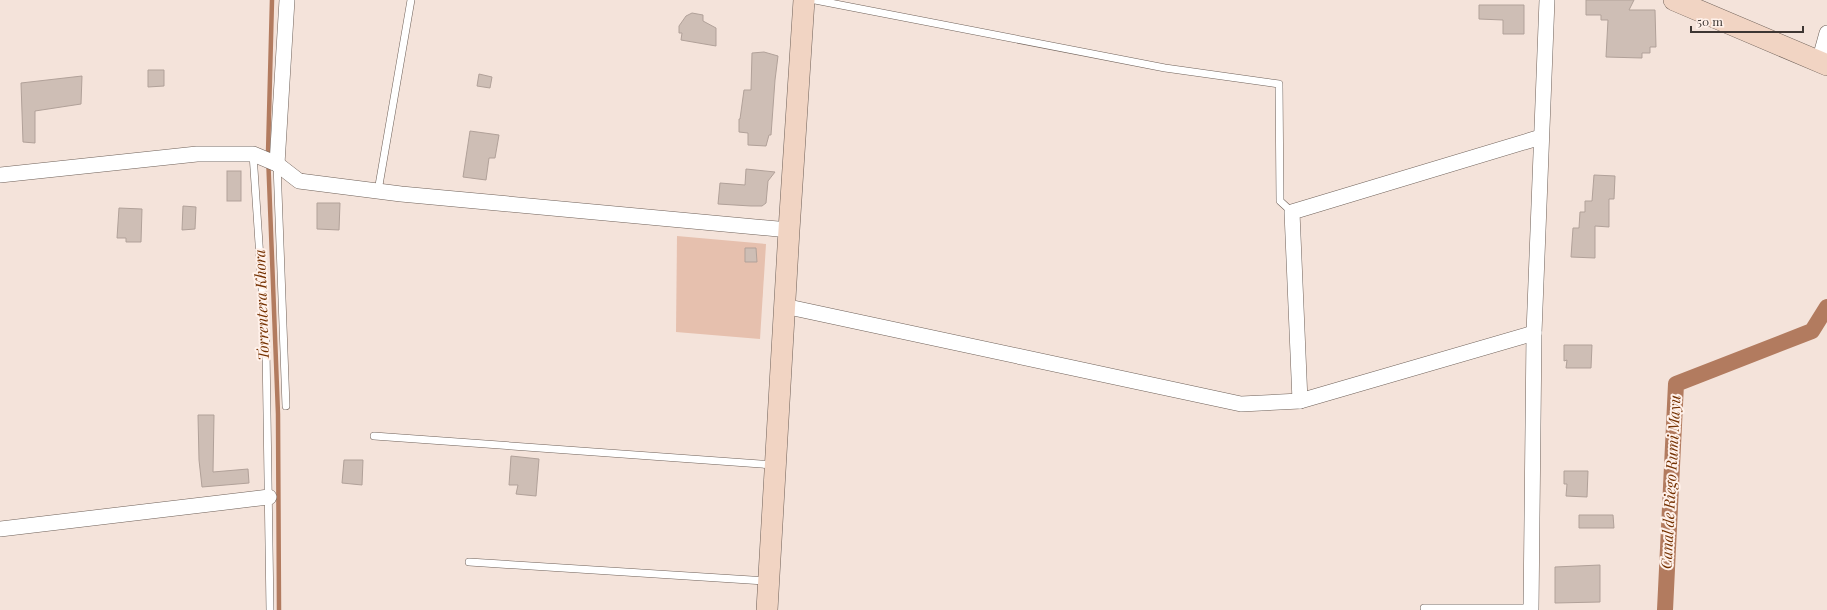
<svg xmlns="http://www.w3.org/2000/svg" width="1827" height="610" font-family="'Playfair Display',serif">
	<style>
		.green { fill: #e6c0ae }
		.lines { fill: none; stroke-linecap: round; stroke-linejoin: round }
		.stream { stroke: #b27b5f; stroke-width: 4.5 }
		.canal { stroke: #b27b5f; stroke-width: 16 }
		.building { fill: #cebeb5; stroke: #b1a199 }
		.lane-casing { stroke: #6f6159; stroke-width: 8 }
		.street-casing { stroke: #6f6159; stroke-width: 16 }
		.secondary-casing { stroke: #6f6159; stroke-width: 22 }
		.lane { stroke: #fff; stroke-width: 7 }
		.street { stroke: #fff; stroke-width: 15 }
		.secondary { stroke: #f1d4c3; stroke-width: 21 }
		.labels { text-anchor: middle; stroke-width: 4; stroke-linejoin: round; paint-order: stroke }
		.water-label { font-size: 15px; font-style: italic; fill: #753100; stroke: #fff1ea }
	</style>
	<rect width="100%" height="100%" fill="#f4e3da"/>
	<polygon class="green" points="677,236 766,244 760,339 676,332"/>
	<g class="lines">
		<polyline class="stream" points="272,0 268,154 278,414 279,610"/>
		<polyline class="canal" points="1665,610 1676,384 1812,331 1827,307"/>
	</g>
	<g class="building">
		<polygon points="1586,0 1634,0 1629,10 1655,10 1656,47 1650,47 1650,53 1642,53 1642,58 1606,57 1608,20 1601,20 1601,15 1586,15"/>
		<polygon points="1479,5 1524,5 1524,34 1503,34 1503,20 1479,19"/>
		<polygon points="692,13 703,15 703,21 716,28 716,46 681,40 682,33 679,33 679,26 686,16"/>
		<polygon points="764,52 778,56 775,80 771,135 769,135 766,146 748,145 748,133 739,132 739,119 740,119 744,90 751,90 752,53"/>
		<polygon points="148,70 164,70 164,86 148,87"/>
		<polygon points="479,74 492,77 490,88 477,86"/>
		<polygon points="82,76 81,104 35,111 35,143 23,142 21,83"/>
		<polygon points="470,131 499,135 495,158 489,158 486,180 463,177"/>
		<polygon points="746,169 775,172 768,181 766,203 762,206 751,206 718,204 720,183 745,185"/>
		<rect x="227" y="171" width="14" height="30"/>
		<polygon points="1594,175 1615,176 1614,199 1609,199 1609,227 1595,226 1595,258 1571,257 1573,228 1579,228 1580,212 1585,212 1585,201 1592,201"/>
		<polygon points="317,203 340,203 339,230 317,229"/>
		<polygon points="183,206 196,207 195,229 182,230"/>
		<polygon points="119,208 142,209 141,242 126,242 126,238 117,238"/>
		<polygon points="745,248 756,248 757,262 745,262"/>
		<polygon points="1564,345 1592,345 1591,368 1566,368 1567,360 1564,361"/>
		<polygon points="198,415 214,415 213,472 248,469 249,483 202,487 199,460"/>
		<polygon points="511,456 539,459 536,496 516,494 518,485 509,485"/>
		<polygon points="344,460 363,460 362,485 342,483"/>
		<polygon points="1564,471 1588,471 1587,497 1566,496 1567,484 1564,484"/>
		<polygon points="1579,515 1613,515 1614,528 1579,528"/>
		<polygon points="1600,565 1600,602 1555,603 1555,567"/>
	</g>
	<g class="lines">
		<g class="lane-casing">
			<g id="lane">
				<polyline points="815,0 1165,68 1279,84 1280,201 1292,212"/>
				<polyline points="253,154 266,348 270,610"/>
				<polyline points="277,164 286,406"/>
				<polyline points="378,191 411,0"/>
				<polyline points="374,436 774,465"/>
				<polyline points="469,562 766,581"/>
				<polyline points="1424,608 1531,608"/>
			</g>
		</g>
		<g class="street-casing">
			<g id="street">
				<polyline points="1819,62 1827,33"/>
				<polyline points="277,164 287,0"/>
				<polyline points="0,175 197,154 253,154 277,164 299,181 401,194 789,230"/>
				<polyline points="784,306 1241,404 1300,401 1534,333"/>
				<polyline points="1300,401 1292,212 1541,137"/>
				<polyline points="0,529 269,497"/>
				<polyline points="1531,610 1534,333 1547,0"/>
			</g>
		</g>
		<g class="secondary-casing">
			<g id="secondary">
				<polyline points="1674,0 1827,65"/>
				<polyline points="767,610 789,230 804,0"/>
			</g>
		</g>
		<use href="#lane" class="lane"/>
		<use href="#street" class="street"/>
		<use href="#secondary" class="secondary"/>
	</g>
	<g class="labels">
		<g class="water-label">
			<text transform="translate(262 305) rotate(-92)" y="5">Torrentera Khora</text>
			<text transform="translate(1671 482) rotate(-87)" y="5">Canal de Riego Rumi Mayu</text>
		</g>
	</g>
	<path d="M1691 26v6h112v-6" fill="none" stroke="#3d3633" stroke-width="2"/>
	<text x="1697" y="26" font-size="12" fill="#3d3633" stroke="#fff1ea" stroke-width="3" paint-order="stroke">50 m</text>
</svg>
